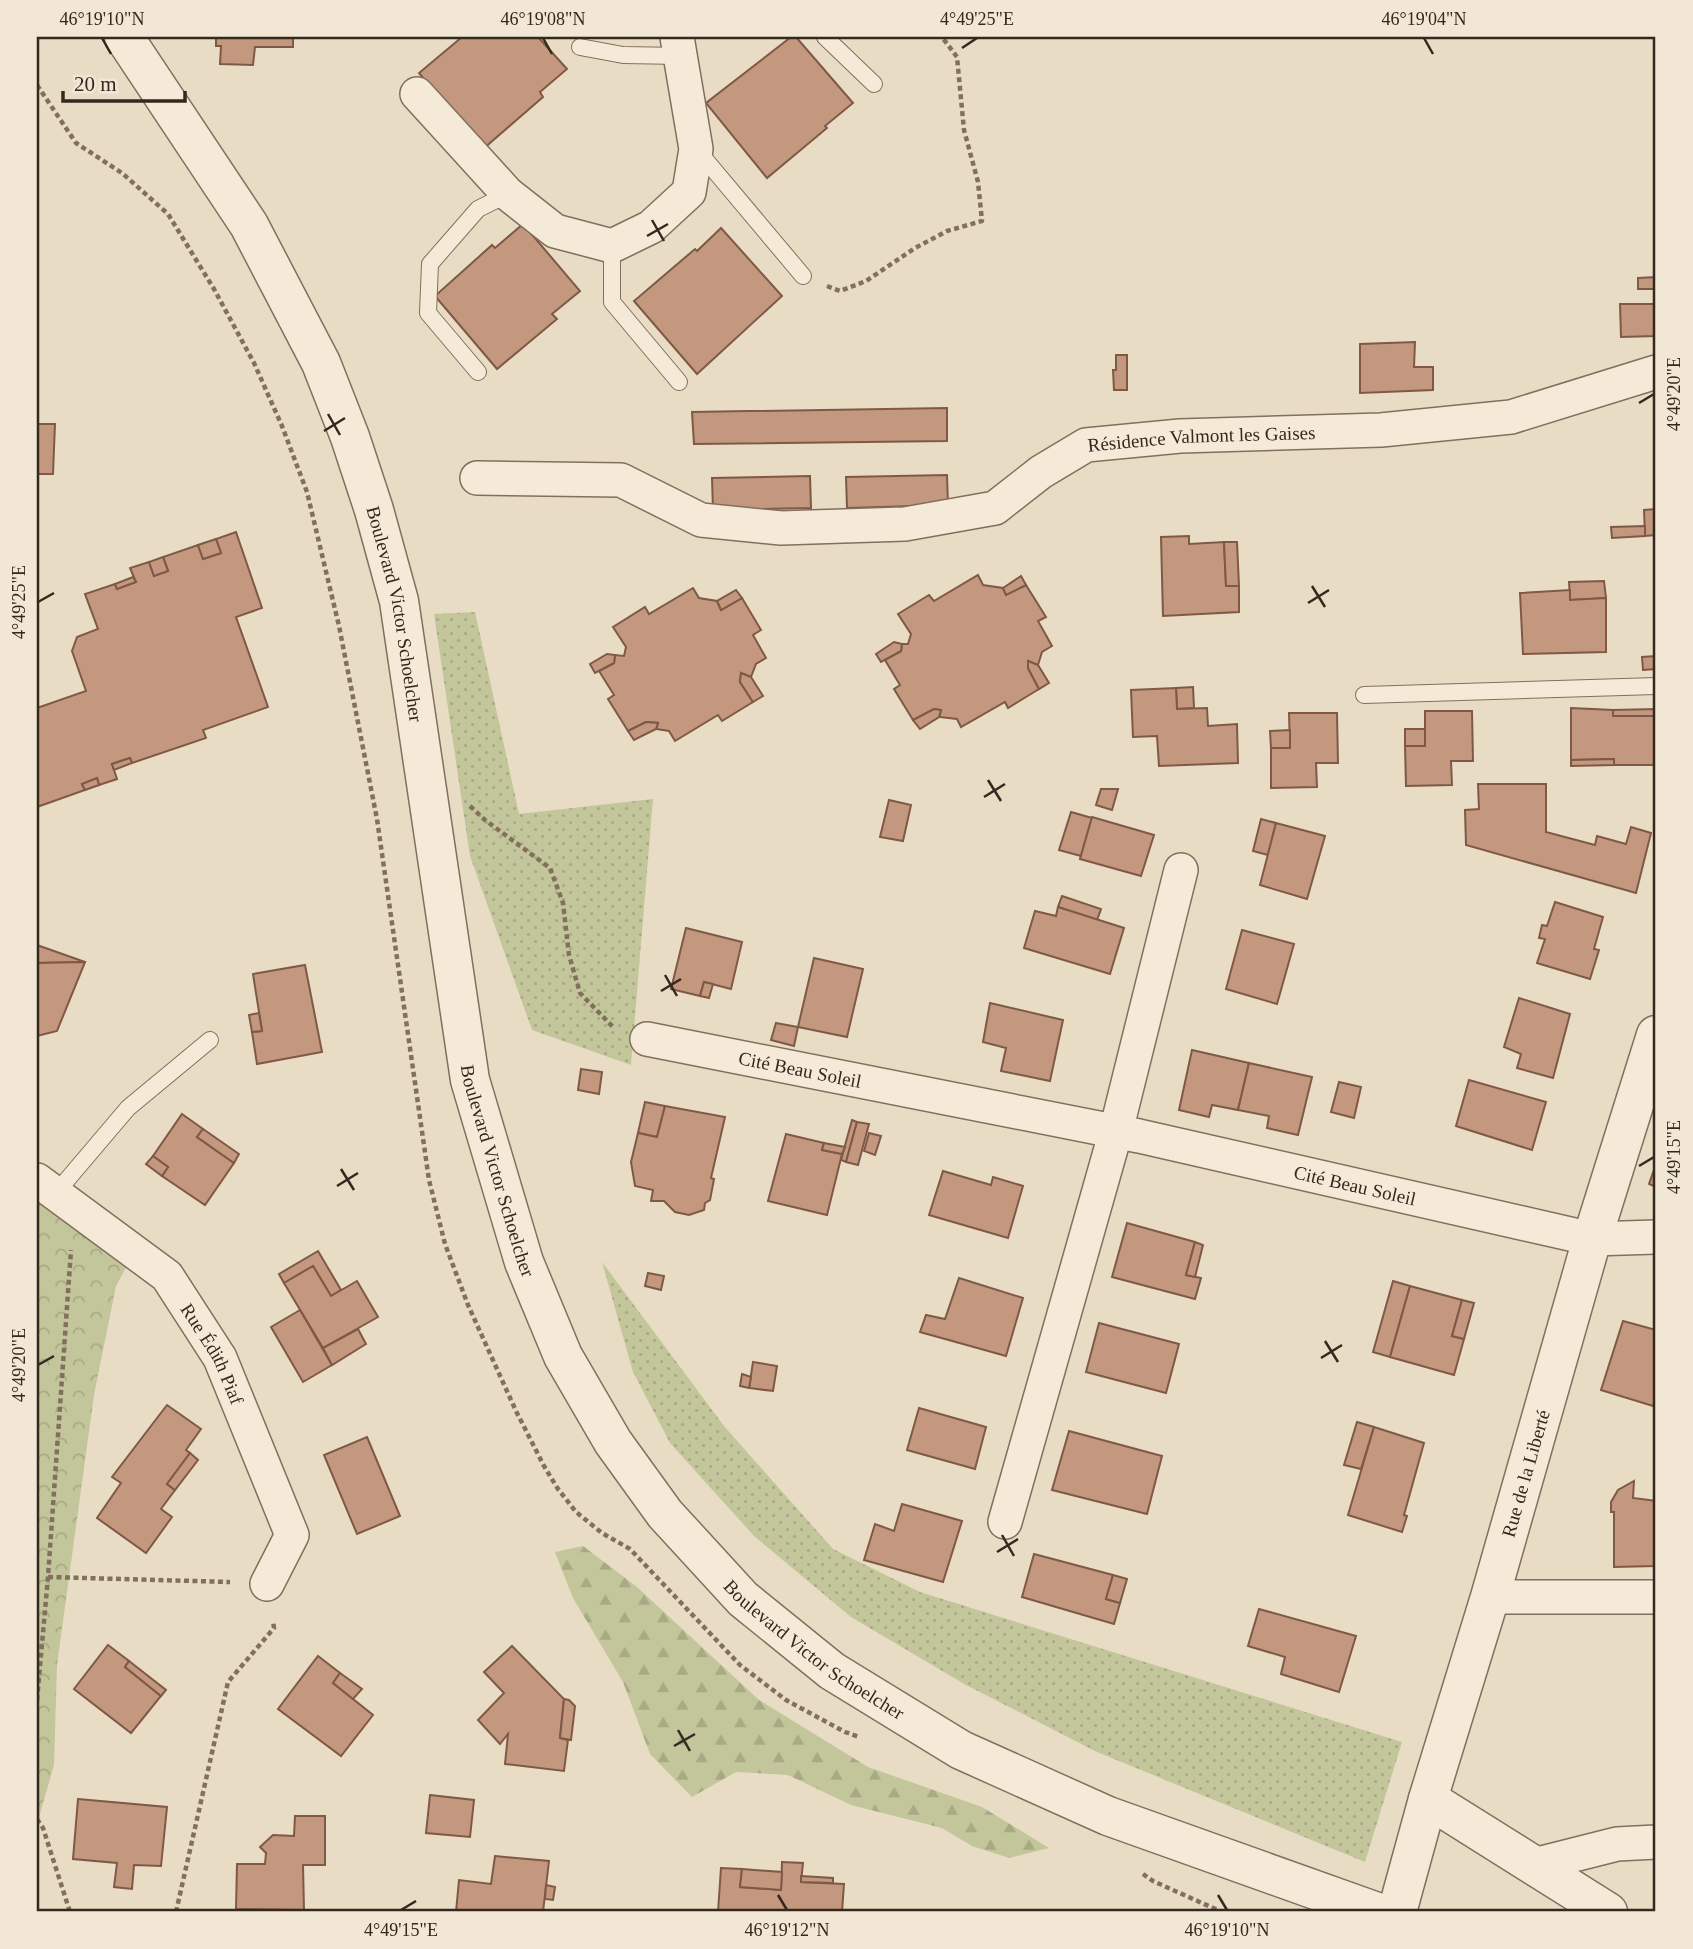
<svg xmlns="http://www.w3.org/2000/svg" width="1693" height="1949" font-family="Georgia,serif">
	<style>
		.grass { fill: url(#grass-dots) }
		.forest { fill: url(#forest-firs) }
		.park { fill: url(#park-crowns) }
		.building { fill: #c3987f; stroke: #7f5946; stroke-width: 2 }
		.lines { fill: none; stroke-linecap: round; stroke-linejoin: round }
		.service-casing { stroke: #826f5d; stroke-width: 18 }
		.minor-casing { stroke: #826f5d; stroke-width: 36 }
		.tertiary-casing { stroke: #826f5d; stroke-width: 41 }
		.path { stroke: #826f5d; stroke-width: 4.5; stroke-dasharray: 5 3.5; stroke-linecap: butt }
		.service { stroke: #f5ead7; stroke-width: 16 }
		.minor { stroke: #f5ead7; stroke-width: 33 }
		.tertiary { stroke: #f5ead7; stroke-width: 38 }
		.ticks { fill: none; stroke: #34281f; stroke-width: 2.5 }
		.labels { text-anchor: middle; stroke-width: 5; stroke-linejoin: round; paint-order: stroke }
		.street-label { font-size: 19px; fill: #34281f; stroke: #f1e7d4 }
		.neatline { fill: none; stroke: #34281f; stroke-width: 2.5 }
		.ticks-label { font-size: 18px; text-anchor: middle; fill: #34281f }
	</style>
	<defs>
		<pattern id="grass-dots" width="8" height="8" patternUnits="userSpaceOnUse" patternTransform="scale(1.75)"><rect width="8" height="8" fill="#c3c69a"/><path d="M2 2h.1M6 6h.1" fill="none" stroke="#a8aa84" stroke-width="1.8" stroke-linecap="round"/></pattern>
		<pattern id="forest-firs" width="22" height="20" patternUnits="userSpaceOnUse" patternTransform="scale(1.75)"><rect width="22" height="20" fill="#c3c69a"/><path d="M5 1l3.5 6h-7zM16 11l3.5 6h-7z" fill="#a8aa84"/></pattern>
		<pattern id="park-crowns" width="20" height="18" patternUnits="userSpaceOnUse" patternTransform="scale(1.75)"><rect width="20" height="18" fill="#c3c69a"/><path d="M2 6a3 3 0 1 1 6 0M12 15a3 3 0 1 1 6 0" fill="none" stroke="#a8aa84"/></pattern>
	</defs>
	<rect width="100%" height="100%" fill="#e9dcc5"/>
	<g class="grass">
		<polygon points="475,612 519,814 653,799 631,1065 532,1030 470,856 434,614"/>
		<polygon points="602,1262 724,1426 833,1549 920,1592 1402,1742 1365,1862 1097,1752 966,1685 851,1617 754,1536 670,1443 633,1372"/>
	</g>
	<polygon class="forest" points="583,1546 637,1587 759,1700 868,1767 982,1807 1049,1848 1009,1858 972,1846 942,1828 851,1805 788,1775 736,1772 692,1797 650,1754 623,1682 573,1598 555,1552"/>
	<polygon class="park" points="37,1199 128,1264 116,1286 94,1395 57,1665 54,1765 37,1824"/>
	<g class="building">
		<polygon points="216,37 293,37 293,47 255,47 253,65 220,64 221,46 216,46"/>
		<polygon points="462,37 538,37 567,69 540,92 543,97 483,149 419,73"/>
		<polygon points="791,37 796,37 853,103 825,126 827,128 767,178 706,103"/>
		<polygon points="523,224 580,291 552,314 557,319 497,369 435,296 492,245 495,248"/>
		<polygon points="721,228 782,296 697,374 634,301 695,249 697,251"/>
		<polygon points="1656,277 1656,289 1638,289 1638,278"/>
		<polygon points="1620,304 1656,304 1656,336 1621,337"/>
		<polygon points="1415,342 1414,367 1433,367 1433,390 1360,393 1360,344"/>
		<polygon points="1116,355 1127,355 1127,390 1114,390 1113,370 1116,370"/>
		<polygon points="947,408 947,441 694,444 692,412"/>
		<polygon points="37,424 55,424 53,474 37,474"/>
		<polygon points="947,475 948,505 847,508 846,477"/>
		<polygon points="810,476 811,508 713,510 712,478"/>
		<polygon points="1656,509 1656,535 1645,536 1644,510"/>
		<polygon points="1645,526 1645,536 1612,538 1611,527"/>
		<polygon points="236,532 262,608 236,617 268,707 203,730 206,738 132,763 130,758 112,764 117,779 99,785 97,778 82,784 85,790 37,807 37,708 86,691 72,651 77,637 98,629 85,594 115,584 117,589 136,582 130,568 149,562 154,576 168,571 163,557 198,545 203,559 221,553 216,539"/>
		<polygon points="1189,536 1189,544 1224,542 1226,586 1239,586 1239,612 1163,616 1161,537"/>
		<polygon points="216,539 221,553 203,559 198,545"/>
		<polygon points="1224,542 1237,542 1239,586 1226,586"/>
		<polygon points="163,557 168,571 154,576 149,562"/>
		<polygon points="978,575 983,585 1003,588 1006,595 1026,585 1046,617 1038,621 1052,646 1042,652 1038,665 1028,661 1028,668 1039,689 1008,708 1005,702 961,727 957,719 939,717 941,710 934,709 913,720 894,689 900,685 885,660 901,651 902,644 908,644 911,634 898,614 929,595 934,601"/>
		<polygon points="1021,576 1026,585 1006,595 1003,588"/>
		<polygon points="133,577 136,582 117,589 115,584"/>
		<polygon points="1604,581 1606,598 1570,600 1569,582"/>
		<polygon points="693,588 699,598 717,601 721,610 742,598 761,630 753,635 766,658 756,664 751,677 741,673 740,682 753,702 722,721 718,715 675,741 669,731 656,729 658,723 646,722 628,731 608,699 614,695 599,671 614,663 615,655 624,656 626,647 613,627 645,607 649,614"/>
		<polygon points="736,590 742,598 721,610 717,601"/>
		<polygon points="1570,590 1570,600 1606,598 1606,652 1523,654 1520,593"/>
		<polygon points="894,642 902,644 901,651 881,662 876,654"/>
		<polygon points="607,654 615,655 614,663 595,673 590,664"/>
		<polygon points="1656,656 1656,669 1643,670 1642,657"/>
		<polygon points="1028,661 1038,665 1049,683 1039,689 1028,668"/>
		<polygon points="741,673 751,677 763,696 753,702 740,682"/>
		<polygon points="1193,687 1194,708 1177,709 1176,688"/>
		<polygon points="1176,688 1177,709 1207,708 1208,726 1237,724 1238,763 1159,766 1157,736 1133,737 1131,690"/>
		<polygon points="1571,708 1613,710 1613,716 1656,716 1656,765 1614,765 1614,759 1571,760"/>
		<polygon points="934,709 941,710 939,717 920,729 913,720"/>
		<polygon points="1656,709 1656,716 1613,716 1613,710"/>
		<polygon points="1425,711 1472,711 1473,761 1451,761 1452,785 1406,786 1405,746 1425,746"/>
		<polygon points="1289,713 1337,713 1338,763 1316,763 1317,787 1271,788 1271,748 1290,748"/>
		<polygon points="646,722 658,723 656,729 634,740 628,731"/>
		<rect x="1405" y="729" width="20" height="17"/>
		<polygon points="1290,730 1290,748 1271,748 1270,731"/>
		<polygon points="130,758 132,763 114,770 112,764"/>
		<polygon points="1614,759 1614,765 1571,766 1571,760"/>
		<polygon points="97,778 99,785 85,790 82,784"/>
		<polygon points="1478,784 1546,784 1546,832 1595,845 1597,836 1626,844 1631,827 1651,833 1636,893 1466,845 1465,810 1479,809"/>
		<polygon points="1101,789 1118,789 1112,810 1096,805"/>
		<polygon points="889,800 911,805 903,841 880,837"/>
		<polygon points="1071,812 1092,818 1081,856 1059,850"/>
		<polygon points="1092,817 1154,835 1141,876 1080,859"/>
		<polygon points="1261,819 1276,823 1268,855 1253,851"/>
		<polygon points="1276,823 1325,836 1307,899 1260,885"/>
		<polygon points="1062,896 1101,909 1097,920 1058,907"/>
		<polygon points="1555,902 1603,917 1594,949 1599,950 1590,979 1537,963 1545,939 1539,938 1542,925 1547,926"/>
		<polygon points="1058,907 1124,928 1110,974 1024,948 1035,911 1056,916"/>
		<polygon points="686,928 742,942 731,989 704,982 700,996 671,989"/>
		<polygon points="1242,930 1294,944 1277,1004 1226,989"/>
		<polygon points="37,945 85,962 37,963"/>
		<polygon points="814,958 863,969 847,1037 798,1027"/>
		<polygon points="85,962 57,1031 37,1036 37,963"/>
		<polygon points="305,965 322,1052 257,1064 252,1032 262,1031 253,974"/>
		<polygon points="704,982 713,984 709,998 700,996"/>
		<polygon points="1519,998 1570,1014 1553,1078 1517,1068 1521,1054 1504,1047"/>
		<polygon points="990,1003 1063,1020 1050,1081 1001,1071 1006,1048 983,1042"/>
		<polygon points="259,1013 262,1031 252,1032 249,1015"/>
		<polygon points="776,1023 798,1027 794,1046 771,1040"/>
		<polygon points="1192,1050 1249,1063 1238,1110 1212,1105 1209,1117 1179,1110"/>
		<polygon points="1249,1063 1312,1077 1298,1135 1267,1128 1269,1116 1238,1110"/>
		<polygon points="581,1069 602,1072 599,1094 578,1090"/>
		<polygon points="1469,1080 1546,1102 1532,1150 1456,1126"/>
		<polygon points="1339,1082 1361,1087 1354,1118 1331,1112"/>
		<polygon points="645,1102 665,1106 657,1137 638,1133"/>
		<polygon points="665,1106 725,1117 711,1178 714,1179 710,1200 705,1203 704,1210 689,1215 675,1212 664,1201 651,1201 653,1190 635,1186 631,1162 638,1133 657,1137"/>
		<polygon points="182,1114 203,1129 197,1137 234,1163 205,1205 162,1176 168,1167 153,1156"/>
		<polygon points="852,1120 857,1122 846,1162 841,1160"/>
		<polygon points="857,1122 869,1124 858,1165 846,1162"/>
		<polygon points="203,1129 239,1154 234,1163 197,1137"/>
		<polygon points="869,1133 881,1136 875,1155 864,1151"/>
		<polygon points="786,1134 824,1143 822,1150 842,1154 827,1215 768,1201"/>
		<polygon points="824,1143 845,1147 842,1154 822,1150"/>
		<polygon points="153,1156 168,1167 162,1176 146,1164"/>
		<polygon points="1656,1164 1656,1187 1649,1184"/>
		<polygon points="943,1171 991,1185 993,1177 1023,1186 1008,1238 929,1215"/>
		<polygon points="1127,1223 1195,1242 1186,1275 1201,1278 1195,1299 1112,1277"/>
		<polygon points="1195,1242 1203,1245 1195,1277 1186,1275"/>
		<polygon points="318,1251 341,1290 331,1296 313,1266 284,1283 279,1274"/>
		<polygon points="313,1266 331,1296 357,1281 378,1317 323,1348 284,1283"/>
		<polygon points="648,1273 664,1276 661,1290 645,1286"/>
		<polygon points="959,1278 1023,1298 1006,1356 920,1332 926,1315 945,1319"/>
		<polygon points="1393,1281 1410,1286 1390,1357 1373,1352"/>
		<polygon points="1410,1286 1462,1300 1452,1336 1464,1339 1454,1375 1390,1357"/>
		<polygon points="1462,1300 1474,1303 1464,1339 1452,1336"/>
		<polygon points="300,1310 332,1365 303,1382 271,1327"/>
		<polygon points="1623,1321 1656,1330 1656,1395 1653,1406 1601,1390"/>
		<polygon points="1099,1323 1179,1344 1166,1393 1086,1372"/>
		<polygon points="358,1329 366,1344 332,1365 323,1348"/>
		<polygon points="753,1362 777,1366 773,1391 749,1388"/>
		<polygon points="742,1374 751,1377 749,1388 740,1386"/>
		<polygon points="167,1405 201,1429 186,1450 190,1453 167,1484 175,1490 161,1509 172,1517 146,1553 97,1518 121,1483 112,1477"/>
		<polygon points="919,1408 986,1427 975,1469 907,1450"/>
		<polygon points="1357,1422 1374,1427 1361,1469 1344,1465"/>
		<polygon points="1374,1427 1424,1443 1404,1515 1407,1516 1402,1532 1348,1515"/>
		<polygon points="1069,1431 1162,1456 1147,1514 1052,1490"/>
		<polygon points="367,1437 400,1516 357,1534 324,1455"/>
		<polygon points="190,1453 198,1460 175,1490 167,1484"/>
		<polygon points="1634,1481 1633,1498 1656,1501 1656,1566 1614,1567 1614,1512 1611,1512 1611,1502 1618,1490"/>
		<polygon points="902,1504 962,1521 943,1582 864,1560 875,1524 894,1531"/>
		<polygon points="1034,1554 1113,1575 1106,1599 1120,1603 1114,1624 1022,1597"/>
		<polygon points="1113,1575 1127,1579 1120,1603 1106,1599"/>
		<polygon points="1259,1609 1356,1636 1339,1692 1281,1674 1285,1657 1248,1646"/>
		<polygon points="108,1645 129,1661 125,1667 161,1696 131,1733 74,1689"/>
		<polygon points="512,1646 564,1699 560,1738 568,1740 564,1771 505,1764 508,1734 500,1744 478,1720 504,1693 484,1672"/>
		<polygon points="318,1656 340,1673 333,1683 373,1715 341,1756 278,1709"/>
		<polygon points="129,1661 166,1690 161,1696 125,1667"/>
		<polygon points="340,1673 362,1689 353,1699 333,1683"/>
		<polygon points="564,1699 569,1700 575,1706 571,1740 560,1738"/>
		<polygon points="430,1795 474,1800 470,1837 426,1833"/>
		<polygon points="78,1799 167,1807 161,1866 134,1865 132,1889 114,1887 117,1863 73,1859"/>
		<polygon points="295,1816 325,1816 325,1865 303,1865 304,1910 236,1909 237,1864 265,1864 266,1853 260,1847 273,1835 294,1836"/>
		<polygon points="495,1856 549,1861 543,1912 456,1912 459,1880 491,1884"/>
		<polygon points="782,1862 803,1863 801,1882 844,1884 842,1912 718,1912 721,1868 742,1869 740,1887 781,1890"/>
		<polygon points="742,1869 782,1872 781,1890 740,1887"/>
		<polygon points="801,1876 833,1878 833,1883 801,1882"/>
		<polygon points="546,1885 555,1887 553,1900 545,1899"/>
	</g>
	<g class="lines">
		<g class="service-casing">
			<g id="service">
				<polyline points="825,37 874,84"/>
				<polyline points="580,47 623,55 681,56"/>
				<polyline points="698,151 803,276"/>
				<polyline points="612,246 612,302 679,382"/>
				<polyline points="478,372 428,313 430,264 478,209 508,194"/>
				<polyline points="1364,695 1656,686"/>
				<polyline points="55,1194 128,1108 210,1040"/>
			</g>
		</g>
		<g class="minor-casing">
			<g id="minor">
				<polyline points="417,94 508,194 555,231 612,246 651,227 689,192 696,149 677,37"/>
				<path id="s1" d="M 477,478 L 621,480 L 701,520 L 781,528 L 905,524 L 995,508 L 1041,472 L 1086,445 L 1180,436 L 1381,430 L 1511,417 L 1656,372"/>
				<path id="s2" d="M 647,1039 L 1139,1136 L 1592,1239 L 1656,1237"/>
				<path id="s3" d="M 37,1180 L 167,1276 L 220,1358 L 292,1535 L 267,1584"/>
				<polyline points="1005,1522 1116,1131 1181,870"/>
				<polyline points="1490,1597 1656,1597"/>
				<polyline points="1534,1865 1617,1844 1656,1842"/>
			</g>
		</g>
		<g class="tertiary-casing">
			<g id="tertiary">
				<path id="s4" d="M 124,37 L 249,225 L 321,363 L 350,437 L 374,510 L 399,601 L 470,1080 L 524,1262 L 563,1356 L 613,1442 L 665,1514 L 743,1599 L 832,1671 L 961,1750 L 1108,1816 L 1377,1912"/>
				<polyline points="1428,1799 1608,1912"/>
				<path id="s5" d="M 1397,1912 L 1428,1799 L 1490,1597 L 1592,1239 L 1656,1035"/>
			</g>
		</g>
		<g class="path">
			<polyline points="37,85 76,143 122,173 168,214 214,289 254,363 282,426 307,492 339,626 377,819 429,1180 445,1244 468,1305 516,1411 544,1466 558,1489 576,1512 602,1533 630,1549 740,1665 786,1700 845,1732 859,1737"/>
			<polyline points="827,286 840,291 866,281 915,248 947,231 982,221 978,182 964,130 957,57 942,37"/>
			<polyline points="470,806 485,820 550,868 563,903 569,955 580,993 613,1027"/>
			<polyline points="48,1577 230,1582"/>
			<polyline points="37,1700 48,1577 71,1250"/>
			<polyline points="37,1819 43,1828 70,1912"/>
			<polyline points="1143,1874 1153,1881 1222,1912"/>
			<polyline points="176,1912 228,1682 274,1628 273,1621"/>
		</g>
		<use href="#service" class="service"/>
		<use href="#minor" class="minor"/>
		<use href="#tertiary" class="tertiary"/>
	</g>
	<path class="ticks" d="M 102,38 L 111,54M 543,38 L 552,54M 1424,38 L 1433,54M 962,48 L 977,38M 652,220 L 664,241M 647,236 L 668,224M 1639,403 L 1654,394M 328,414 L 340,435M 324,431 L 345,418M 1312,586 L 1325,607M 38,602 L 54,593M 1308,603 L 1329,590M 988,780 L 1001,801M 984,797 L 1005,784M 665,975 L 677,996M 661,991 L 681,979M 1639,1166 L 1654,1157M 341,1169 L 354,1190M 337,1186 L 358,1173M 1325,1341 L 1338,1362M 1321,1358 L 1342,1345M 38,1365 L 54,1356M 1002,1535 L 1014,1556M 997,1552 L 1018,1539M 678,1730 L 690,1751M 674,1746 L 695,1734M 778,1895 L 787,1910M 1218,1895 L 1227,1910M 401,1910 L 416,1901"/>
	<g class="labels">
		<g class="street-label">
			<text dy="7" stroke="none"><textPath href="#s1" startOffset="756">Résidence Valmont les Gaises</textPath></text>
			<text dy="7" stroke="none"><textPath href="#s4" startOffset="644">Boulevard Victor Schoelcher</textPath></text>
			<text dy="7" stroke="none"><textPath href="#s2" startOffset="156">Cité Beau Soleil</textPath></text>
			<text dy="7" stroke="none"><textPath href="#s4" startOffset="1211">Boulevard Victor Schoelcher</textPath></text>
			<text dy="7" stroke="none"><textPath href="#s2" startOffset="723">Cité Beau Soleil</textPath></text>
			<text dy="7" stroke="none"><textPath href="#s3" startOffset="252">Rue Édith Piaf</textPath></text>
			<text dy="7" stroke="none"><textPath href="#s5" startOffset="457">Rue de la Liberté</textPath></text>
			<text dy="7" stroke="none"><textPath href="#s4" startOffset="1799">Boulevard Victor Schoelcher</textPath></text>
		</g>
	</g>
	<rect width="1693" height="1949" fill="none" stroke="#f1e7d4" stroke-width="77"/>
	<path d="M63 91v10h122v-10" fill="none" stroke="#34281f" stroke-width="3.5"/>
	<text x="74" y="91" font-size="21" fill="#34281f" stroke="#f1e7d4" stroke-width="5" paint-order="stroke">20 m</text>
	<rect x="38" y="38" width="1616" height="1872" class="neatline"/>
	<g class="ticks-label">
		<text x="102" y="25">46°19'10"N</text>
		<text x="543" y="25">46°19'08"N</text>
		<text x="977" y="25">4°49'25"E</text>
		<text x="1424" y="25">46°19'04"N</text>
		<text transform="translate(1674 394) rotate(-90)" y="6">4°49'20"E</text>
		<text transform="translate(19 602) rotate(-90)" y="6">4°49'25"E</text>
		<text transform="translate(1674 1157) rotate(-90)" y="6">4°49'15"E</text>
		<text transform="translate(19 1365) rotate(-90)" y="6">4°49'20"E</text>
		<text x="401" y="1936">4°49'15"E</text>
		<text x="787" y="1936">46°19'12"N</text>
		<text x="1227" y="1936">46°19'10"N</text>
	</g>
</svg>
